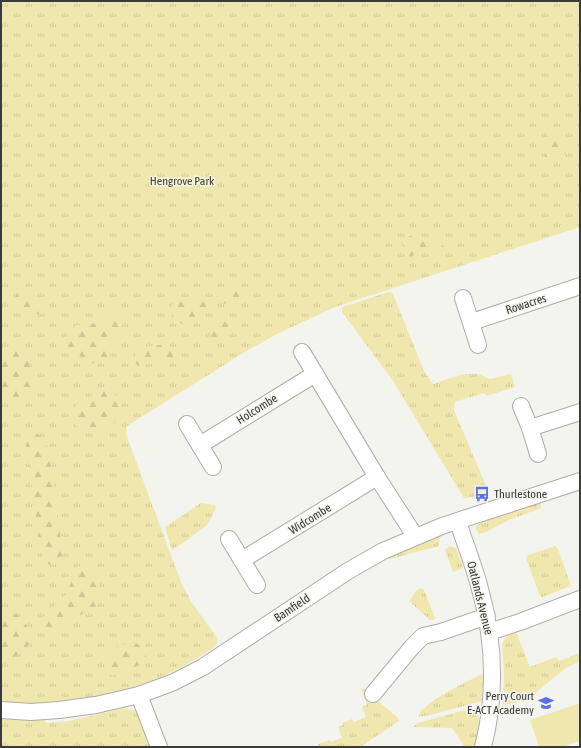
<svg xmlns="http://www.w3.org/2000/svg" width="581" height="748" font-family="'Asap Condensed',sans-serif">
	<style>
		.grass { fill: url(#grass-tufts) }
		.forest { fill: url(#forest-firs) }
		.pitch { fill: #efe7ae }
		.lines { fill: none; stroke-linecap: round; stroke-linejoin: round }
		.minor-casing { stroke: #aeada9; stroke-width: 18 }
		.minor { stroke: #fff; stroke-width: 16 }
		.labels { text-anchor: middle; stroke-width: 3; stroke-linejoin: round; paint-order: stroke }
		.park-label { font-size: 12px; fill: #494108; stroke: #f4f4ef }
		.street-label { font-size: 12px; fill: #3b3b39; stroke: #f4f4ef }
		.poi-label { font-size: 12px; fill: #3b3b39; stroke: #f4f4ef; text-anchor: start }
	</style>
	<defs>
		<pattern id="grass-tufts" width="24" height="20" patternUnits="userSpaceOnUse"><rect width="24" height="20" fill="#efe7ae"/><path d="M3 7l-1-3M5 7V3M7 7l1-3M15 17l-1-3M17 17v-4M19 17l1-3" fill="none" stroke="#cec796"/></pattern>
		<pattern id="forest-firs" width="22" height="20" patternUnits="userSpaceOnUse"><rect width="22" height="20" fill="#efe7ae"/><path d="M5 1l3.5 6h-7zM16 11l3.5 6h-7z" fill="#cec796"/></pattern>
	</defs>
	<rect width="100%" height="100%" fill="#f4f4ef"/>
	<g class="grass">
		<path d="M 1,1 L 580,1 L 580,227 L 335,307 L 279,333 L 248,350 L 127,426 L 126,434 L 181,582 L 192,603 L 216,636 L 218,642 C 213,650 203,654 196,659 C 142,692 64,709 1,702 Z"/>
		<path d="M 389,292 L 393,294 L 424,371 L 433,384 C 452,378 471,367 490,379 L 511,374 L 515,387 L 487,396 L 483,393 L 455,402 L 454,410 L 486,486 L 486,489 C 481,494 471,499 464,498 L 393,381 L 342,312 L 342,308 L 345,306 Z"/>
		<polygon points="540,502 541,507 541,508 509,520 486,532 479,534 475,528 484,519"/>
		<polygon points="201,503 215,505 216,508 207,525 172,551 165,527"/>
		<polygon points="439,535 439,546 390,559 387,557"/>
		<polygon points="450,546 456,548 463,568 453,572 445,550"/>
		<polygon points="555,546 558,549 571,586 542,597 540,596 526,558 528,555"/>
		<polygon points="421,588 424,590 435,618 434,620 430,620 409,601 417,590"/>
		<polygon points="516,632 530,667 556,657 559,661 580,653 580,661 566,668 535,693 521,701 503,705 504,674 502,644 506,637"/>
		<path d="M 483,674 L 482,701 L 430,715 L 418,717 C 421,703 469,680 483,674 Z"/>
		<polygon points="363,688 397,717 399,721 360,747 319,747 318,744 329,740 331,742 342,738 338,727 343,725 342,723 352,719 354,722 366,717 362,707 367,705 361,689"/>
		<polygon points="125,708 135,711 142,720 151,747 1,747 1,719 17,720 45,720 46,723 69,721"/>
		<polygon points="469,709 478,709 479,725 474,747 465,747 452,728 413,727 418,723"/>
	</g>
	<g class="forest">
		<path d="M 551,133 C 555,135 565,144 568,148 C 563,158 557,165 545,162 L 545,157 L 547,146 L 546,134 Z"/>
		<path d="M 405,235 L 432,241 L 439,239 L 442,241 L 444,250 C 427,251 428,246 411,257 L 406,254 L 401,241 Z"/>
		<polygon points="229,286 242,296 232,302 223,304 215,300 218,293"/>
		<path d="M 17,294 C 27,295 34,298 43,297 L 46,302 L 46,307 L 41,314 L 32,314 L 24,308 L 16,298 Z"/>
		<polygon points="186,298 205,301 210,309 198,320 183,325 172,317 172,306 175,301"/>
		<polygon points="109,313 115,313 123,323 106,359 90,364 80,356 72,353 68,349 67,337 69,329 77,325 86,326 106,320"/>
		<path d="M 225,322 L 237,329 C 227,338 224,342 211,336 L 209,328 L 215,324 Z"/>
		<path d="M 163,345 L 176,351 L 173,360 C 161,359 150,364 138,366 L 134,362 L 135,354 L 148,346 Z"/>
		<path d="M 17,347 C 36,362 42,403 9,401 L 1,388 L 1,351 L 8,348 Z"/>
		<path d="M 102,391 L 113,393 L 119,398 L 120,410 L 118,420 C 99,433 91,440 72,422 C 70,401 87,399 102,391 Z"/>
		<polygon points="36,434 43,437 49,452 63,554 55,563 49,565 42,557 26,448 28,436"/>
		<path d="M 78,566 C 97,565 99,585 102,599 L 96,606 L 54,630 C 49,630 46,630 43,626 C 37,615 59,604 64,597 C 70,588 73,576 78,566 Z"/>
		<path d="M 13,613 C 19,615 22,618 25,624 C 28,629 30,633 30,639 C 29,651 12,662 1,657 L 1,619 L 7,614 Z"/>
		<path d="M 134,642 C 143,646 145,653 148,661 C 135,667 125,673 112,676 C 104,669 107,659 108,649 Z"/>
	</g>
	<polygon class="pitch" points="580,703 580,741 562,747 539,747 530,720"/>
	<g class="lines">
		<g class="minor-casing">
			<g id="minor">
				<polyline points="463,298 478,345"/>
				<polyline points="472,322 580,286"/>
				<polyline points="302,352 377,477 415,536"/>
				<polyline points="521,406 530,428 538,454"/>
				<polyline points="187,424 213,467"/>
				<polyline points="530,428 580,412"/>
				<polyline points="200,445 315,374"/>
				<path d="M 458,522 C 465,543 473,564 479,585 C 494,638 497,693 483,747"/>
				<polyline points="229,539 257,585"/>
				<polyline points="242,560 377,477"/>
				<polyline points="489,632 520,622 580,599"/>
				<polyline points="373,694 412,647 423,636 441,632 487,616"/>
				<polyline points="139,695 159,747"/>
				<polyline points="1,710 31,712 59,710 96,705 139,695 174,682 203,667 348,571 383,551 442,526 580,481"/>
			</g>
		</g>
		<use href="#minor" class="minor"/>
	</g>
	<defs>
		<g id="bus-bare" transform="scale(1.2)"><path d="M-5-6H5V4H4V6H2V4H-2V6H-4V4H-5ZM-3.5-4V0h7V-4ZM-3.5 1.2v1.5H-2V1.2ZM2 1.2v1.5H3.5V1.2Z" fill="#5b6fe6" stroke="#f4f4ef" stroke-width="2.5" paint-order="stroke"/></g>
		<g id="school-bare" transform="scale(1.2)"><path d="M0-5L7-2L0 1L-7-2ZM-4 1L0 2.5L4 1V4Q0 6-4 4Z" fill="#5b6fe6" stroke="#f4f4ef" stroke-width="2.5" paint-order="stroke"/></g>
	</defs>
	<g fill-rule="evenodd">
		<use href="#bus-bare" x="482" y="494"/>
		<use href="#school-bare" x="546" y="703"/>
	</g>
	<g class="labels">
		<g class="park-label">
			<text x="182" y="185">Hengrove Park</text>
		</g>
		<g class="street-label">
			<text transform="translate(526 304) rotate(-18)" y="4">Rowacres</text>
			<text transform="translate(257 409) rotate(-32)" y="4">Holcombe</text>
			<text transform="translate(310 519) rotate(-32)" y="4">Widcombe</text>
			<text transform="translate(480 598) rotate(76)" y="4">Oatlands Avenue</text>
			<text transform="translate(292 608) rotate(-34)" y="4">Bamfield</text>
		</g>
		<g class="poi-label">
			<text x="494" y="498">Thurlestone</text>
			<text x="534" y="700" text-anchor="end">Perry Court<tspan x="534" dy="14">E-ACT Academy</tspan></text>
		</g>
	</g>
	<rect width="581" height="748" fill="none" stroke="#3b3b39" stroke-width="4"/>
</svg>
